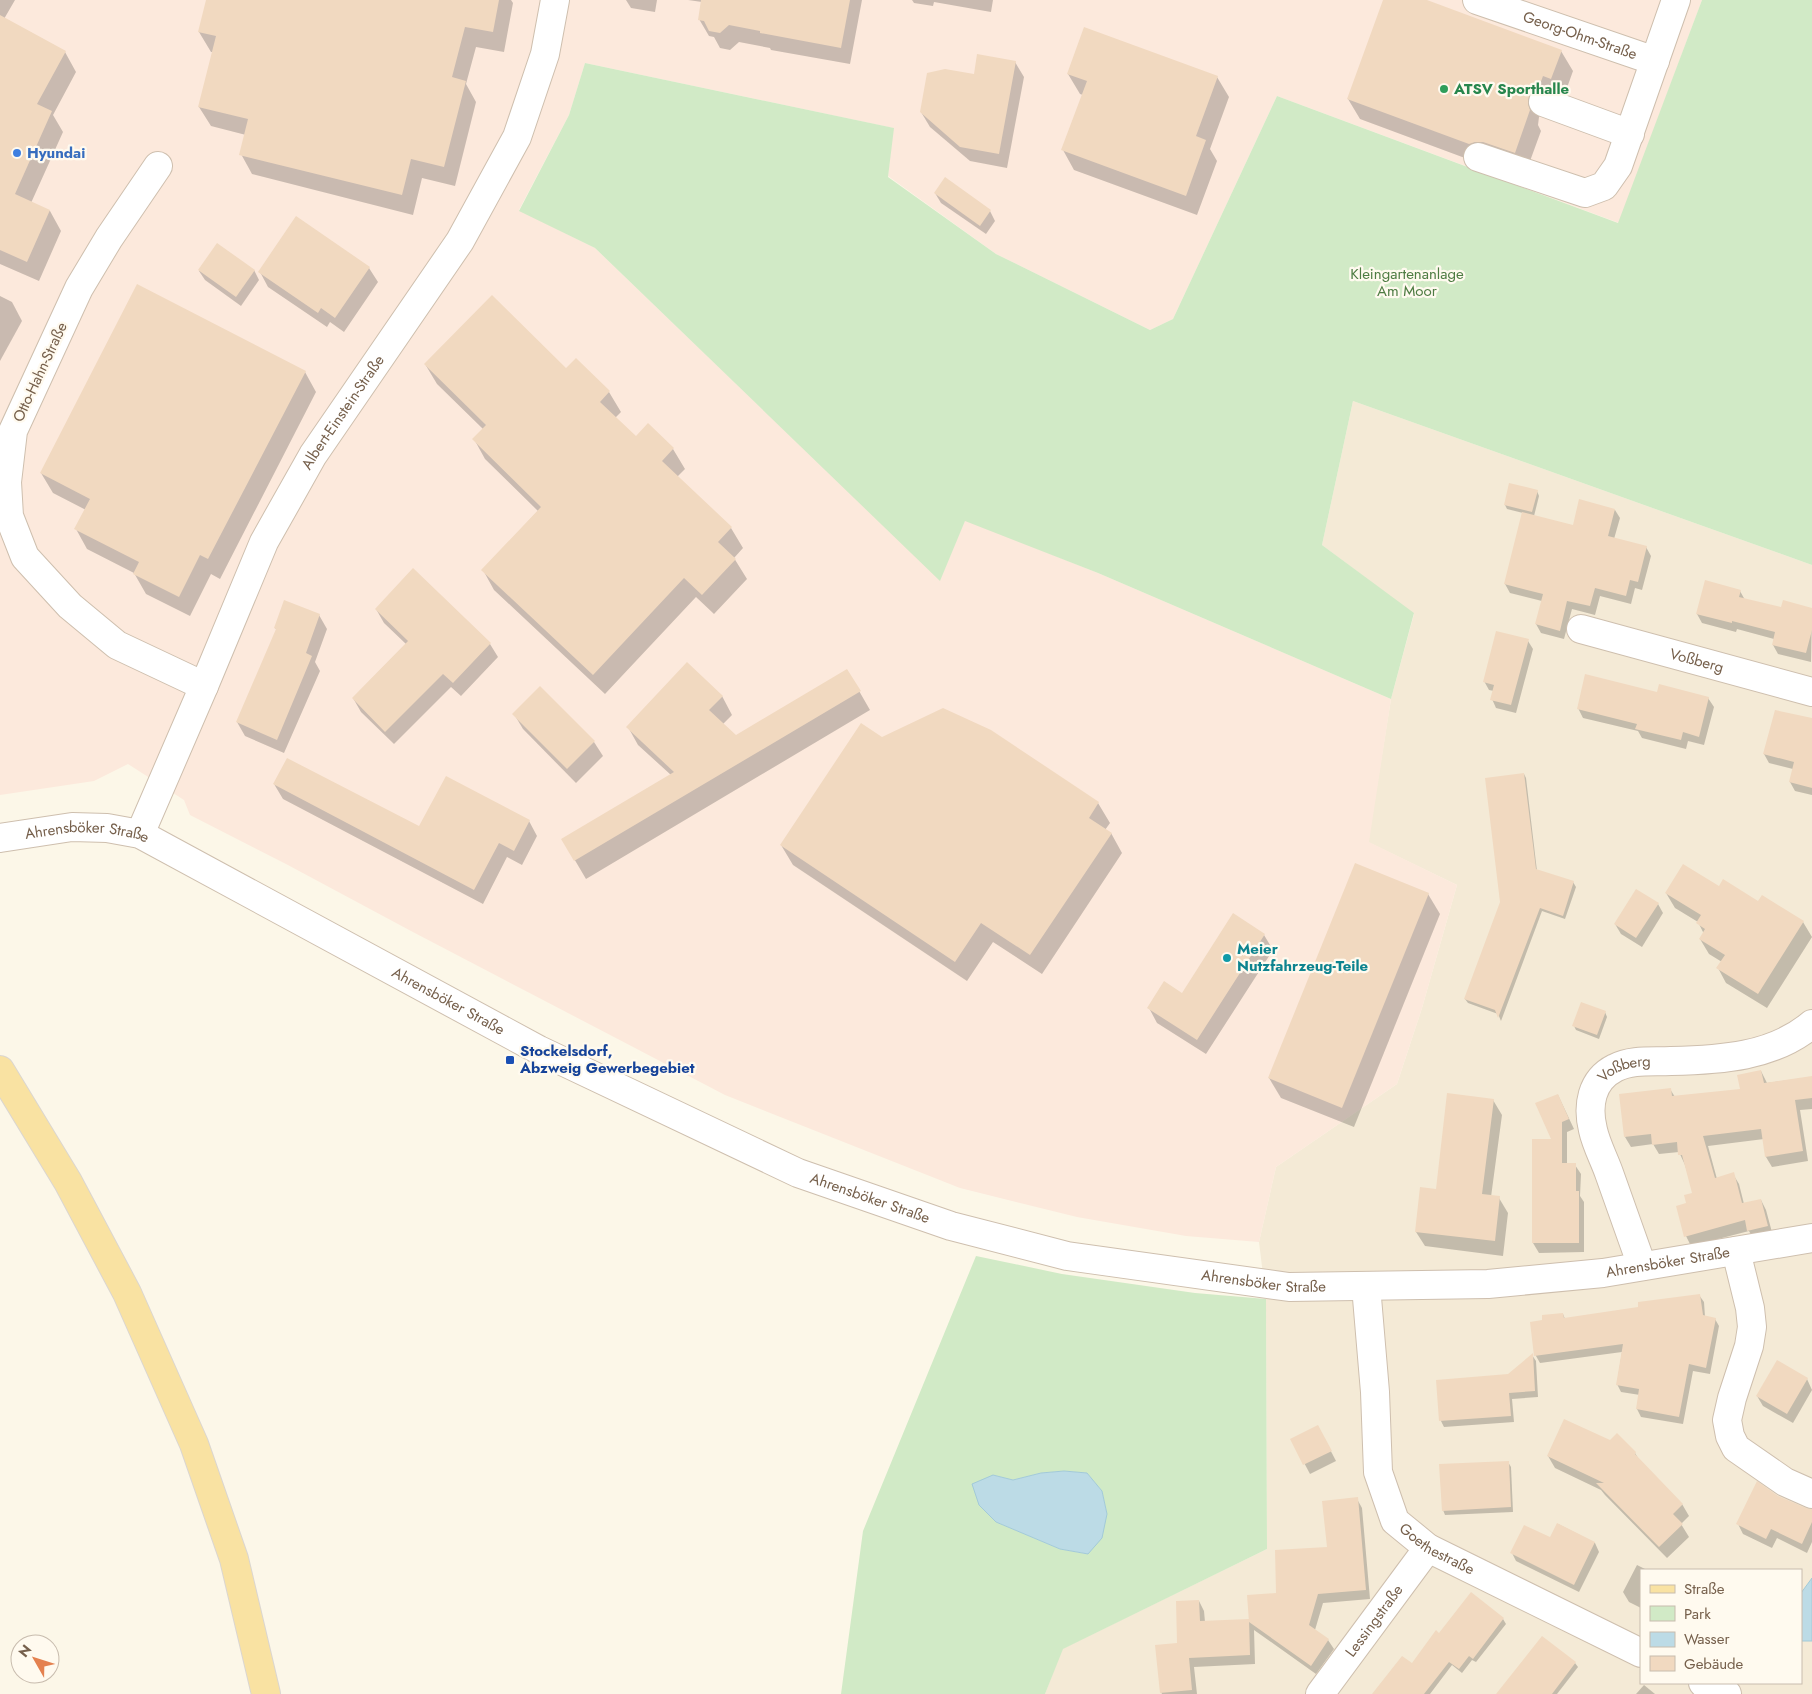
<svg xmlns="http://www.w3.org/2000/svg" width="1812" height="1694" font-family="Jost,sans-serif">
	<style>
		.residential { fill: #f4ead6; fill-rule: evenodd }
		.commercial { fill: #fce9dc }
		.green { fill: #d1eac6; fill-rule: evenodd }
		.water { fill: #bcdbe6; stroke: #a2cad8 }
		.shadow { fill: #0003 }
		.building { fill: #f1d9c0 }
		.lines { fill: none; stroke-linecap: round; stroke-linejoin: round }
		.minor-casing { stroke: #cebfae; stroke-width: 30 }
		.major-casing { stroke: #dbd6d0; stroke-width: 30 }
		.minor { stroke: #fff; stroke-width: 28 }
		.major { stroke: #f9e2a2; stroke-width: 28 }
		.leisure-dot { fill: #2e9e5b; stroke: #fffaef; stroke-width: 2 }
		.shop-dot { fill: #3f7fe0; stroke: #fffaef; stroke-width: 2 }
		.culture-dot { fill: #0f9aa8; stroke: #fffaef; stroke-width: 2 }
		.transit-dot { fill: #1a4fb4; stroke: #fffaef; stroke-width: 2 }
		.labels { text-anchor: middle; stroke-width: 4.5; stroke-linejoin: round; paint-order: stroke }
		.street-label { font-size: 15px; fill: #76604c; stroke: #fffaef }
		.leisure-label { font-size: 15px; font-weight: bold; fill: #27864d; stroke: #fffaef; text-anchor: start }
		.shop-label { font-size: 15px; font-weight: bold; fill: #366cbe; stroke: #fffaef; text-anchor: start }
		.park-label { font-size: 15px; fill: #4e7c43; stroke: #fffaef }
		.culture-label { font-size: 15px; font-weight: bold; fill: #0d838f; stroke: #fffaef; text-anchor: start }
		.transit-label { font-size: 15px; font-weight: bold; fill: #164399; stroke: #fffaef; text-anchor: start }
	</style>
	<rect width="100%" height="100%" fill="#fcf7e8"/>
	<path class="residential" d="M 1353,401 L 1812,565 L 1812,1694 L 1045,1694 L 1062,1649 L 1267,1549 L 1266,1299 L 1259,1242 L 1276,1167 L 1397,1084 L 1422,1008 L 1457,885 L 1368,842 L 1391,699 L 1414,614 L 1322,545 ZM 1641,1570 L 1801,1570 L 1801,1683 L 1641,1683 Z"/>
	<polygon class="commercial" points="0,0 1702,0 1619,223 1277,96 1173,319 1150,330 996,254 888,176 893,128 585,63 569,115 519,210 595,248 940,580 965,520 1098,573 1391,699 1369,842 1457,885 1422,1008 1397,1084 1276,1167 1259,1242 1186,1236 1077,1217 960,1188 725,1095 411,931 286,864 190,815 184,800 128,764 94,781 0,795"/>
	<g class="green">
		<polygon points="1702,0 1812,0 1812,565 1353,401 1322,545 1414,613 1391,699 1098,573 965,521 940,581 595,248 519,211 569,115 585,63 894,128 888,177 996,254 1150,330 1173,319 1277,96 1618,223"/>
		<path d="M 976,1256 L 1062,1274 L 1195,1293 L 1266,1299 L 1267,1549 L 1063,1649 L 1045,1694 L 841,1694 L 863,1531 ZM 1064,1471 L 1087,1473 L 1102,1491 L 1107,1514 L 1087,1554 L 1060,1549 L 996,1522 L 993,1475 L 1013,1480 L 1041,1473 Z"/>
	</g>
	<g class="water">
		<polygon points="1064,1471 1087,1473 1102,1491 1107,1514 1102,1538 1088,1554 1060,1549 996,1522 979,1505 972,1484 993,1475 1013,1480 1041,1473"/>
		<polygon points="1812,1578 1812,1641 1801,1641 1801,1593"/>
	</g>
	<g class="shadow">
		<polygon points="0,0 15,0 4,19 65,52 76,72 53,115 63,132 31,203 50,211 61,231 39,281 0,264"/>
		<polygon points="207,0 511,0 513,3 504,52 476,47 466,84 476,102 455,186 422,178 413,215 252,174 241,154 246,135 211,126 199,107 213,52 211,52 199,32"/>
		<polygon points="626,0 657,0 655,12 631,8"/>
		<polygon points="688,0 862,0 850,64 771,50 770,48 739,42 730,50 720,48 714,37 709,36 699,19 702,2"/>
		<polygon points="912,0 993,0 991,12 934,2 933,6 914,3"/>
		<polygon points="1385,0 1423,0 1561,51 1573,71 1563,99 1544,110 1539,117 1538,125 1541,131 1526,172 1481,164 1360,119 1348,99"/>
		<polygon points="1015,62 1024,77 1007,168 970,161 930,127 921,112 975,76"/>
		<polygon points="1068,74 1217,77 1229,97 1210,149 1217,161 1197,215 1074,170 1063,150 1083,95 1080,94"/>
		<polygon points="935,193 990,211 995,221 986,234 941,203"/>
		<polygon points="369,268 378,282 344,332 330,322 327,327 268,287 260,272"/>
		<polygon points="254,270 259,280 241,306 205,280 199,271"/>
		<polygon points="0,296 12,302 22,321 0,361"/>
		<polygon points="425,364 566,370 609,392 621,412 615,418 636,438 673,449 685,469 677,477 731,528 743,548 734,558 747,579 714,614 696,597 605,694 494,590 483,570 538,511 485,459 474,439 483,429 437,384"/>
		<polygon points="305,372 316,392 220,579 211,574 190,616 146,594 134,573 87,549 76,529 86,510 53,493 41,473"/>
		<polygon points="1537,491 1539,496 1534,516 1574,526 1615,510 1620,518 1614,539 1646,547 1651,556 1642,590 1635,588 1631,604 1600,596 1595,615 1572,609 1564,639 1541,633 1536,624 1542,601 1510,593 1505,584 1523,513 1507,509 1505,505"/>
		<polygon points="413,570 490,644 498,657 461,696 451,687 394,744 361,712 353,698 406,644 384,623 376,609"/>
		<polygon points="1740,591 1745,600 1782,609 1812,609 1811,662 1778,654 1773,645 1774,639 1737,629 1736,632 1702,623 1697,614"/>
		<polygon points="319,615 327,629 315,662 320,671 284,753 245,736 237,722 277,630 275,628"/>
		<polygon points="1528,641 1533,649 1516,713 1496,708 1492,699 1494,691 1489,690 1484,681"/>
		<polygon points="847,670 870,710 586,879 563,840 671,775 638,745 628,727 722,696 732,715 723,724 736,736"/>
		<polygon points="1658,694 1708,698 1714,707 1704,745 1688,741 1686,749 1642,738 1638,731 1583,718 1578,708"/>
		<polygon points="514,714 594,742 603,756 576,783 523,729"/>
		<polygon points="1812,720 1812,795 1795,791 1790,782 1793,769 1769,763 1764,754"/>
		<polygon points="990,731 1098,803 1110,823 1105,830 1111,833 1122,853 1042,974 993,942 967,981 793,865 781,845 882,738"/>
		<polygon points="1524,774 1526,778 1537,871 1573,882 1576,887 1565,919 1542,911 1501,1021 1498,1014 1468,1003 1465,999 1501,902"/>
		<polygon points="274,784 419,828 529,821 537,836 522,865 507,857 483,904 283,799"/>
		<polygon points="1719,887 1803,922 1812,937 1767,1008 1726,983 1718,968 1722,962 1709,954 1700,939 1704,934 1698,922 1675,908 1666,893"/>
		<polygon points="1428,894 1440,914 1354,1127 1281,1098 1269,1078"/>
		<polygon points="1658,904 1663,913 1642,947 1621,934 1615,924"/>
		<polygon points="1234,915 1264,935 1273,950 1206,1054 1157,1023 1149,1008 1182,995"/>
		<polygon points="1605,1012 1607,1017 1599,1039 1576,1030 1574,1026"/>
		<polygon points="1761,1071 1767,1083 1812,1077 1812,1109 1800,1110 1808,1161 1772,1167 1766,1157 1764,1139 1708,1146 1717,1179 1733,1174 1739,1184 1744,1204 1761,1200 1766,1210 1773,1236 1754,1240 1749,1231 1691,1246 1686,1236 1688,1204 1694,1194 1685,1165 1679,1152 1659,1154 1653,1144 1631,1147 1625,1137 1670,1089 1675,1097 1741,1090"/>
		<polygon points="1558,1095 1574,1129 1567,1132 1567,1165 1575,1165 1581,1174 1580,1196 1584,1202 1584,1252 1539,1253 1533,1243 1552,1140"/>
		<polygon points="1493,1100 1502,1115 1491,1197 1499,1198 1508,1213 1503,1256 1425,1246 1416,1232 1437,1190"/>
		<polygon points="1699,1295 1704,1302 1705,1317 1715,1319 1719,1326 1710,1374 1693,1371 1683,1424 1641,1417 1637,1409 1640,1395 1621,1392 1617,1384 1622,1352 1540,1363 1536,1356 1531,1323 1544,1321 1563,1314 1565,1319 1640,1308"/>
		<polygon points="1532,1355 1536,1361 1538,1397 1512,1399 1514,1422 1444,1427 1441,1421 1438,1381 1509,1376"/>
		<polygon points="1807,1379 1812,1390 1793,1423 1763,1406 1757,1396"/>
		<polygon points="1323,1436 1336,1461 1310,1474 1292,1440"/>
		<polygon points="1635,1453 1641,1463 1682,1504 1689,1516 1681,1524 1689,1537 1667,1558 1605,1495 1601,1490 1555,1468 1548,1456"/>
		<polygon points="1508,1462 1511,1467 1513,1512 1445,1515 1443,1510"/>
		<polygon points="1357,1499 1362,1508 1370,1599 1323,1603 1315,1630 1328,1640 1334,1649 1316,1674 1254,1630 1255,1664 1194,1667 1197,1694 1162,1694 1161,1692 1179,1644 1199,1601 1204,1611 1205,1622 1250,1620 1328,1548"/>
		<polygon points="1805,1510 1812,1510 1812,1542 1807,1553 1777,1538 1772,1548 1743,1534 1738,1524"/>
		<polygon points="1558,1524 1595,1543 1599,1552 1579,1592 1516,1561 1512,1553 1550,1539"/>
		<polygon points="1637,1565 1647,1570 1641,1570 1641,1608 1629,1602 1623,1592"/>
		<polygon points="1471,1594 1503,1619 1506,1624 1476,1662 1472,1660 1462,1673 1452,1665 1430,1694 1374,1694 1412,1665 1440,1635"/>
		<polygon points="1575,1663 1578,1667 1557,1694 1498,1694"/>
		<polygon points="1644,1685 1655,1694 1636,1694"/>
	</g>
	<g class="building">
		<polygon points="206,0 499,0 493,32 465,27 452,77 466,81 444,167 411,159 402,195 239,155 248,119 198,107 216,36 198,32"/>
		<polygon points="701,0 850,0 841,48 760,33 760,31 729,25 720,33 709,31 704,21 698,20"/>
		<polygon points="1383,0 1427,0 1562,50 1551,79 1543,76 1539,87 1533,90 1529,96 1528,104 1530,110 1515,153 1483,142 1475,142 1469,144 1347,99"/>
		<polygon points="0,15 66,51 37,104 52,111 15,194 50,210 27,262 0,250"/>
		<polygon points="1084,27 1218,76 1196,136 1206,140 1186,196 1061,150 1087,81 1067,74"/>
		<polygon points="977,54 1016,61 999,154 960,147 920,112 927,73 945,69 974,74"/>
		<polygon points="945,177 991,210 980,226 934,193"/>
		<polygon points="296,216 370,267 335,318 321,308 318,313 258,272"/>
		<polygon points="217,243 255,270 236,297 198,270"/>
		<polygon points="137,284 306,371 208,559 200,555 179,597 133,574 139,562 74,529 90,499 40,473"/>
		<polygon points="492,295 566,368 576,358 610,391 600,402 636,436 648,423 674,448 662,461 732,527 718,542 736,559 702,595 684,578 593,675 481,570 541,507 472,439 486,425 424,364"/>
		<polygon points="1509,483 1538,490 1532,512 1504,505"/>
		<polygon points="1579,499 1615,509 1608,536 1647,546 1638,582 1630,580 1626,596 1595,588 1590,606 1567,601 1560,631 1535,624 1543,594 1504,584 1522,512 1573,525"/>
		<polygon points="413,568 491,643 453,683 443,674 385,732 352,698 408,641 375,609"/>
		<polygon points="1705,580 1741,590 1739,597 1781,607 1783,600 1812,608 1812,630 1806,653 1772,645 1775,632 1732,621 1732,623 1696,614"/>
		<polygon points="284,600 320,614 306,653 312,656 277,740 236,722 276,629 274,628"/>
		<polygon points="1496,631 1529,639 1511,705 1490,700 1494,685 1483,682"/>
		<polygon points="687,662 723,696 709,710 736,735 847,669 861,691 574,861 561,839 674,772 626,727"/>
		<polygon points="1585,674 1657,692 1659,684 1709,697 1699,737 1683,732 1681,740 1635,729 1637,724 1577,709"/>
		<polygon points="540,686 595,741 567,769 512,714"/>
		<polygon points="943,708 991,730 1099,802 1089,818 1112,833 1030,955 981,923 955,962 780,845 861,723 882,737"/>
		<polygon points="1775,710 1812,718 1812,788 1789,782 1794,762 1763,754"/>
		<polygon points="287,758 419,826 446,776 530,820 514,851 499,843 474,890 273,784"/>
		<polygon points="1524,773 1536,869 1574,881 1563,916 1540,908 1498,1018 1495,1010 1464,999 1500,902 1485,778"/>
		<polygon points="1355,863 1429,893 1342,1108 1268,1078"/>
		<polygon points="1683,864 1719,886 1723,879 1758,901 1762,895 1804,921 1758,994 1716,968 1725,955 1699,939 1705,929 1696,923 1701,915 1665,893"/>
		<polygon points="1636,889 1659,903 1636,938 1614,924"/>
		<polygon points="1233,913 1265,934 1197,1040 1147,1008 1164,981 1182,993"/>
		<polygon points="1581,1002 1606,1011 1597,1035 1572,1026"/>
		<polygon points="1761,1070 1764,1083 1812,1076 1812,1098 1795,1100 1803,1151 1765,1157 1761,1129 1703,1136 1715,1178 1734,1172 1742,1203 1761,1199 1768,1226 1747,1231 1745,1220 1684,1237 1676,1206 1686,1203 1684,1195 1692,1193 1682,1155 1678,1155 1677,1142 1652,1145 1651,1134 1624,1137 1619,1094 1671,1088 1672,1096 1740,1089 1737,1075"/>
		<polygon points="1447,1093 1494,1099 1482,1194 1500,1196 1495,1241 1415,1232 1420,1187 1436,1189"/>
		<polygon points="1558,1094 1569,1119 1562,1122 1562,1163 1576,1163 1576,1191 1579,1191 1579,1243 1532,1243 1532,1139 1551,1139 1535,1103"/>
		<polygon points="1700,1294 1703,1315 1716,1318 1706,1368 1689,1364 1679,1417 1636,1409 1639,1389 1616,1385 1623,1344 1534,1356 1530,1322 1542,1320 1542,1315 1563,1313 1564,1318 1638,1307 1638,1302"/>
		<polygon points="1533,1353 1535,1391 1509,1393 1511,1416 1439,1421 1436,1380 1508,1374"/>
		<polygon points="1777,1360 1808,1378 1787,1414 1756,1396"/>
		<polygon points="1564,1419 1610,1440 1617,1433 1636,1452 1635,1454 1683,1504 1673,1514 1683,1524 1659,1547 1596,1483 1604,1483 1547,1456"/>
		<polygon points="1318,1425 1332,1451 1303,1465 1290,1439"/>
		<polygon points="1509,1461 1511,1507 1442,1511 1439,1464"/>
		<polygon points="1757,1481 1778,1496 1806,1508 1812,1509 1812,1522 1802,1544 1771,1529 1766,1539 1736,1524"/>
		<polygon points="1358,1497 1366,1590 1318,1594 1309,1625 1329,1639 1311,1666 1249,1622 1247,1595 1276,1593 1275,1550 1327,1547 1322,1501"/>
		<polygon points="1557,1523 1595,1542 1574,1585 1510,1553 1524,1525 1550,1537"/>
		<polygon points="1471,1592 1504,1618 1473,1659 1469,1656 1459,1669 1449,1662 1424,1694 1372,1694 1402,1656 1412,1663 1436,1630 1439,1633"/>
		<polygon points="1199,1600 1200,1621 1249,1619 1250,1655 1189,1658 1192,1690 1160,1693 1155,1645 1177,1643 1176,1601"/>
		<polygon points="1542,1636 1576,1662 1552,1694 1496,1694"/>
	</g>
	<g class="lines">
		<g class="minor-casing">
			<g id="minor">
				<path id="s1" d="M 1477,0 L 1655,61"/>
				<polyline points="1543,102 1630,134"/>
				<polyline points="1478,157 1585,193 1604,186 1618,166 1676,0"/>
				<polyline points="158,166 109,238 79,288 13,431 7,482 9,516 25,557 70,606 117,645 204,686"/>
				<path id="s2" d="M 1581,629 L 1812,692"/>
				<path id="s3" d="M 140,834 L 204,686 L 264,542 L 313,455 L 460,241 L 517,137 L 545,54 L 555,0"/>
				<path id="s4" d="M 0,838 L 72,827 L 107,828 L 140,834 L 539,1050 L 798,1173 L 951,1226 L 1067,1256 L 1289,1287 L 1488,1284 L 1603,1273 L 1812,1238"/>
				<polyline points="1736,1251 1750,1308 1752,1327 1749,1346 1732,1398 1727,1420 1730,1436 1736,1448 1785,1482 1812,1494"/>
				<path id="s5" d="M 1642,1266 C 1631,1235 1620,1204 1609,1173 C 1604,1159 1596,1144 1593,1130 C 1587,1106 1591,1080 1615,1068 C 1632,1059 1653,1062 1671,1061 C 1720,1060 1773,1057 1812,1024"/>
				<path id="s6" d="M 1366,1286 L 1375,1392 L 1378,1472 L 1395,1521 L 1428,1548 L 1641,1653"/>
				<polyline points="1703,1683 1727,1694"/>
				<path id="s7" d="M 1320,1694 L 1428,1548"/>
			</g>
		</g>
		<g class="major-casing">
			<polyline id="major" points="0,1070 68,1182 127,1293 194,1444 234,1559 266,1694"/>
		</g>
		<use href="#minor" class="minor"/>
		<use href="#major" class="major"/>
	</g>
	<circle class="leisure-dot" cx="1444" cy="89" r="5"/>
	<circle class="shop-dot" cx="17" cy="153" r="5"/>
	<circle class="culture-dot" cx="1227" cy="958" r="5"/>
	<rect class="transit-dot" x="505" y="1055" width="10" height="10" rx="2.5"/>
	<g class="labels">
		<g class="street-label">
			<text dy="5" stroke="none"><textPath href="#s1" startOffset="109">Georg-Ohm-Straße</textPath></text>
			<text transform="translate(40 372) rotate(-65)" y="5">Otto-Hahn-Straße</text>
			<text dy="5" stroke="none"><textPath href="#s3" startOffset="469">Albert-Einstein-Straße</textPath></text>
			<text dy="5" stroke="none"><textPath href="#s2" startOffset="120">Voßberg</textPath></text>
			<text dy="5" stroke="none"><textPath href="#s4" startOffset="88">Ahrensböker Straße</textPath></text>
			<text dy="5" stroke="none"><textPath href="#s4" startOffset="492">Ahrensböker Straße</textPath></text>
			<text dy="5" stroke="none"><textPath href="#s5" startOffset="225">Voßberg</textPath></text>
			<text dy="5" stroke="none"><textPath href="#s4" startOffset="958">Ahrensböker Straße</textPath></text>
			<text dy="5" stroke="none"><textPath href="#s4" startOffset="1768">Ahrensböker Straße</textPath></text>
			<text dy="5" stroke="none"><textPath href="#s4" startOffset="1362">Ahrensböker Straße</textPath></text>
			<text dy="5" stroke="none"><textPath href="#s6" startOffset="289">Goethestraße</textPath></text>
			<text dy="5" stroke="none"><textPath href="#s7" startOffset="91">Lessingstraße</textPath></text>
		</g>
		<g class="leisure-label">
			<text x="1454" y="94">ATSV Sporthalle</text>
		</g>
		<g class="shop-label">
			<text x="27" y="158">Hyundai</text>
		</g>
		<g class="park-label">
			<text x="1407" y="279">Kleingartenanlage<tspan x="1407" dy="17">Am Moor</tspan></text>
		</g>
		<g class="culture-label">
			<text x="1237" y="954">Meier<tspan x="1237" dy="17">Nutzfahrzeug-Teile</tspan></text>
		</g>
		<g class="transit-label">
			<text x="520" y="1056">Stockelsdorf,<tspan x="520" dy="17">Abzweig Gewerbegebiet</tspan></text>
		</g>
	</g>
	<rect x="1640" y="1569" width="162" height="115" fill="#fffaef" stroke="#c8bcae"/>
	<rect x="1650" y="1585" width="25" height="8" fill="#f9e2a2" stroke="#c8bcae"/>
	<text x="1684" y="1594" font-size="15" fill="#76604c">Straße</text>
	<rect x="1650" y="1606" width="25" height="15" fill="#d1eac6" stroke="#c8bcae"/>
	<text x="1684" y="1619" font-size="15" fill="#76604c">Park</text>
	<rect x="1650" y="1632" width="25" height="15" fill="#bcdbe6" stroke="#c8bcae"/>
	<text x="1684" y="1644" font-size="15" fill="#76604c">Wasser</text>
	<rect x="1650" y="1656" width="25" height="15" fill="#f1d9c0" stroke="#c8bcae"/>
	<text x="1684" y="1669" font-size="15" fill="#76604c">Gebäude</text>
	<g transform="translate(35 1659) rotate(309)"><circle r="24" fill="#fffaef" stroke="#c8bcae"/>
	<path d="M0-4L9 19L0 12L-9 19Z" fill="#e4814f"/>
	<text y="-8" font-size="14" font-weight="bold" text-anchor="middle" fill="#76604c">N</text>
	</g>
</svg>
